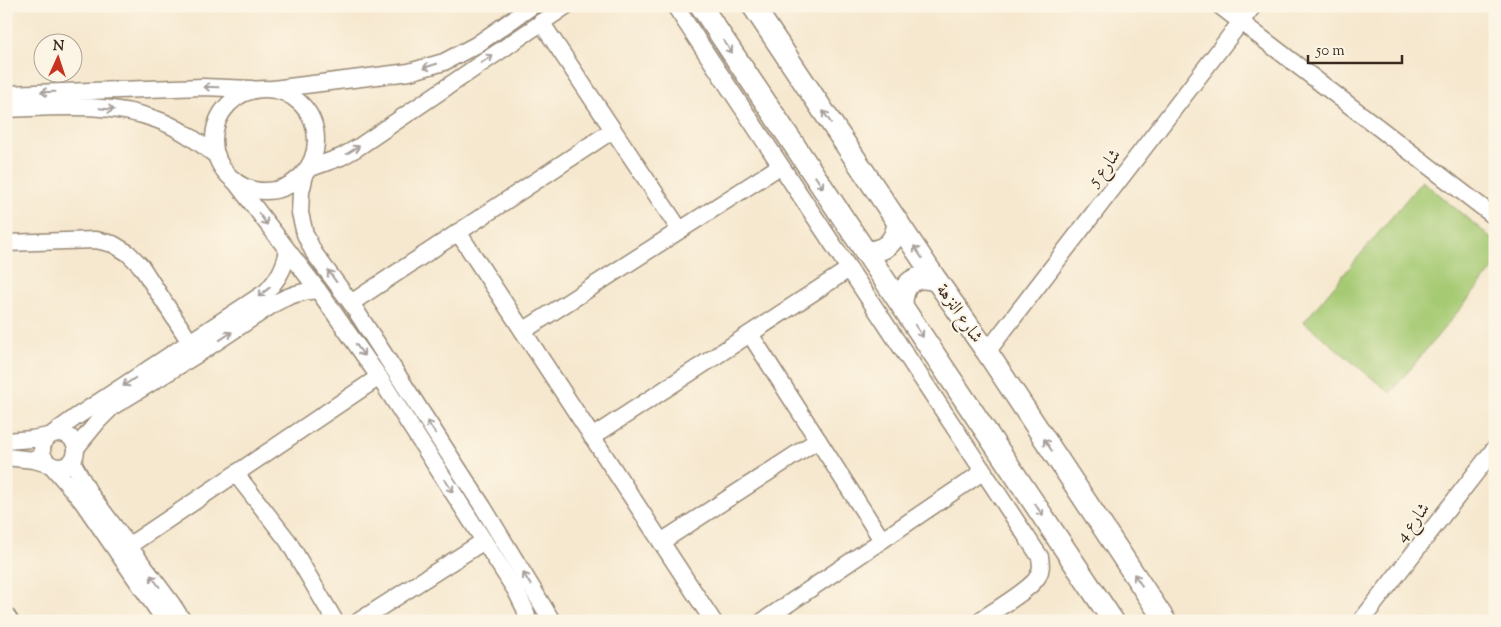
<svg xmlns="http://www.w3.org/2000/svg" width="1501" height="627" font-family="'Sorts Mill Goudy',Amiri,serif">
	<style>
		.green { fill: #a6ca73; stroke: #707a48 }
		.lines { fill: none; stroke-linecap: round; stroke-linejoin: round }
		.minor-casing { stroke: #988976; stroke-width: 19 }
		.major-casing { stroke: #988976; stroke-width: 24 }
		.minor { stroke: #fff; stroke-width: 16 }
		.major { stroke: #fff; stroke-width: 21 }
		.oneway { stroke: #a79f9a }
		.labels { text-anchor: middle; stroke-width: 4; stroke-linejoin: round; paint-order: stroke }
		.street-label { font-size: 18px; fill: #3b2a1e; stroke: #fcf5e5 }
	</style>
	<rect width="100%" height="100%" fill="#fcf5e5"/>
	<filter id="ink" filterUnits="userSpaceOnUse"><feTurbulence type="fractalNoise" baseFrequency=".02" numOctaves="2"/><feDisplacementMap in="SourceGraphic" scale="10" xChannelSelector="R" yChannelSelector="G"/><feConvolveMatrix kernelMatrix="1 2 1 2 8 2 1 2 1" color-interpolation-filters="sRGB"/></filter>
	<filter id="wash" filterUnits="userSpaceOnUse"><feTurbulence type="fractalNoise" baseFrequency=".0096" numOctaves="4" result="noise"/><feDisplacementMap in="SourceGraphic" scale="20" xChannelSelector="R" yChannelSelector="G"/><feGaussianBlur stdDeviation="1.12" result="paint"/><feColorMatrix in="noise" values="0 0 0 0 0 0 0 0 0 0 0 0 0 0 0 0 0 1.4 0 .05"/><feComposite in="paint" operator="in"/></filter>
	<g filter="url(#wash)">
		<rect width="100%" height="100%" fill="#f6e8cf"/>
		<polygon class="green" points="1422,181 1495,241 1495,267 1390,393 1304,322"/>
	</g>
	<g filter="url(#ink)">
		<g class="lines">
			<g class="minor-casing">
				<g id="minor">
					<path d="M 675,6 L 1040,557 C 1041,564 1042,569 1038,576 C 1033,588 992,612 979,621"/>
					<polyline points="1220,6 1495,217"/>
					<polyline points="541,22 680,230"/>
					<polyline points="273,89 409,72 444,62 476,45 532,6"/>
					<circle cx="265" cy="140" r="51"/>
					<polyline points="6,94 203,87 252,89"/>
					<path d="M 6,109 C 57,107 110,102 158,120 C 180,128 198,142 217,156"/>
					<polyline points="308,169 341,157 357,148 566,6"/>
					<polyline points="306,171 301,192 300,213 305,234 314,253 351,303 483,507 552,621"/>
					<polyline points="234,180 318,290 379,377 516,591 525,609 528,621"/>
					<polyline points="458,232 713,621"/>
					<polyline points="6,243 96,240 113,244 128,253 141,266 195,350"/>
					<polyline points="351,303 613,130"/>
					<polyline points="523,331 780,166"/>
					<polyline points="750,334 882,540"/>
					<polyline points="987,352 1253,6"/>
					<path d="M 54,433 L 76,417 L 266,292 C 278,279 284,269 288,251"/>
					<circle cx="59" cy="450" r="17"/>
					<polyline points="592,437 849,269"/>
					<polyline points="6,441 32,439 49,436"/>
					<path d="M 76,448 L 99,420 L 112,407 L 198,354 L 275,303 C 289,295 302,291 318,290"/>
					<polyline points="6,457 34,460 51,465"/>
					<polyline points="72,461 90,494 172,604 183,621"/>
					<polyline points="52,466 82,501 165,621"/>
					<polyline points="236,474 288,541 335,621"/>
					<polyline points="661,542 818,440"/>
					<polyline points="118,553 379,377"/>
					<polyline points="6,615 10,621"/>
					<polyline points="359,621 484,541"/>
					<polyline points="763,621 984,471"/>
					<polyline points="1361,621 1495,448"/>
				</g>
			</g>
			<g class="major-casing">
				<g id="major">
					<polyline points="701,6 1113,621"/>
					<polyline points="753,6 937,281 987,352 1165,621"/>
					<path d="M 865,252 C 885,252 896,242 898,222"/>
					<path d="M 902,305 C 902,282 916,273 937,281"/>
				</g>
			</g>
			<use href="#minor" class="minor"/>
			<use href="#major" class="major"/>
		</g>
		<defs><path id="oneway-shaft" d="M-6 0H5M1.5-3L5.5 0L1.5 3" fill="none" stroke-width="1.6" stroke-linecap="round" stroke-linejoin="round" transform="scale(1.25)"/></defs>
		<g class="oneway">
			<use href="#oneway-shaft" transform="translate(728 47) rotate(56)"/>
			<use href="#oneway-shaft" transform="translate(487 59) rotate(-34)"/>
			<use href="#oneway-shaft" transform="translate(430 66) rotate(163)"/>
			<use href="#oneway-shaft" transform="translate(211 87) rotate(-178)"/>
			<use href="#oneway-shaft" transform="translate(48 92) rotate(178)"/>
			<use href="#oneway-shaft" transform="translate(107 109) rotate(6)"/>
			<use href="#oneway-shaft" transform="translate(827 117) rotate(-124)"/>
			<use href="#oneway-shaft" transform="translate(353 150) rotate(-32)"/>
			<use href="#oneway-shaft" transform="translate(819 182) rotate(56)"/>
			<use href="#oneway-shaft" transform="translate(263 219) rotate(53)"/>
			<use href="#oneway-shaft" transform="translate(918 252) rotate(-124)"/>
			<use href="#oneway-shaft" transform="translate(332 276) rotate(-126)"/>
			<use href="#oneway-shaft" transform="translate(264 292) rotate(142)"/>
			<use href="#oneway-shaft" transform="translate(919 331) rotate(56)"/>
			<use href="#oneway-shaft" transform="translate(226 336) rotate(-34)"/>
			<use href="#oneway-shaft" transform="translate(360 350) rotate(55)"/>
			<use href="#oneway-shaft" transform="translate(129 382) rotate(146)"/>
			<use href="#oneway-shaft" transform="translate(431 427) rotate(-123)"/>
			<use href="#oneway-shaft" transform="translate(1048 445) rotate(-124)"/>
			<use href="#oneway-shaft" transform="translate(449 486) rotate(57)"/>
			<use href="#oneway-shaft" transform="translate(1039 510) rotate(56)"/>
			<use href="#oneway-shaft" transform="translate(527 579) rotate(-121)"/>
			<use href="#oneway-shaft" transform="translate(1138 580) rotate(-124)"/>
			<use href="#oneway-shaft" transform="translate(155 581) rotate(-127)"/>
		</g>
	</g>
	<g class="labels">
		<g class="street-label">
			<text transform="translate(1104 167) rotate(-52)" y="6">شارع 5</text>
			<text transform="translate(960 313) rotate(55)" y="6">شارع النزهة</text>
			<text transform="translate(1412 522) rotate(-52)" y="6">شارع 4</text>
		</g>
	</g>
	<rect width="1501" height="627" fill="none" stroke="#fcf5e5" stroke-width="25"/>
	<g transform="translate(58 58) rotate(3)"><circle r="24" fill="#fcf5e5" stroke="#afa495"/>
	<path d="M0-4L9 19L0 12L-9 19Z" fill="#c8321e"/>
	<text y="-8" font-size="14" font-weight="bold" text-anchor="middle" fill="#3b2a1e">N</text>
	</g>
	<path d="M1308 55v8h94v-8" fill="none" stroke="#3b2a1e" stroke-width="2.5"/>
	<text x="1316" y="55" font-size="15" fill="#3b2a1e" stroke="#fcf5e5" stroke-width="4" paint-order="stroke">50 m</text>
</svg>
